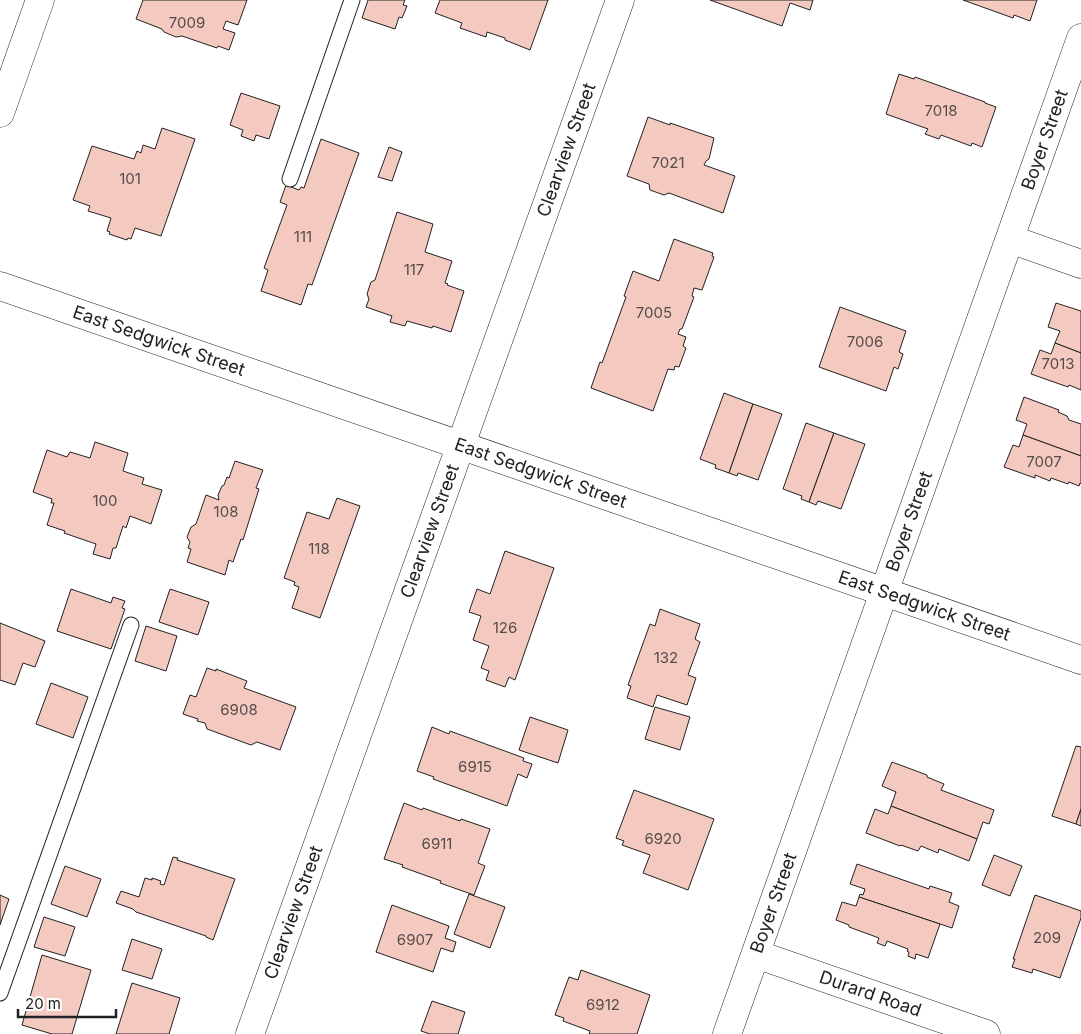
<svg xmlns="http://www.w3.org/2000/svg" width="1081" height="1034" font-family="Inter,sans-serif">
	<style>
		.building { fill: #f3c9c0; stroke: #222 }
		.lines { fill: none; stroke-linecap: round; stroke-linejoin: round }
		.service-casing { stroke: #222; stroke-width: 17 }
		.minor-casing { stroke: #222; stroke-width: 29 }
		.tertiary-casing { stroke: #222; stroke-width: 29 }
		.service { stroke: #fff; stroke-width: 15 }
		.minor { stroke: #fff; stroke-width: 28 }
		.tertiary { stroke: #fff; stroke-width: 28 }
		.labels { text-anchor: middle; stroke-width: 4; stroke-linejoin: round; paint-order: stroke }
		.number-label { font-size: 15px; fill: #564c4a }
		.street-label { font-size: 18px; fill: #222; stroke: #fff }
	</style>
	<rect width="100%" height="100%" fill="#fff"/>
	<g class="building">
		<polygon points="143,0 247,0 238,25 226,21 223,29 235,33 229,50 218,46 217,48 182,36 176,37 164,32 162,29 136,19"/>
		<polygon points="368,0 405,0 403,5 407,6 402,18 399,17 395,29 362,18"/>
		<polygon points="440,0 548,0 530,50 505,40 505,38 487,32 486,37 460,28 462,23 435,13"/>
		<polygon points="710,0 813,0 810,10 790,3 782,26"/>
		<polygon points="963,0 1037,0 1030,21 1014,15 1013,18"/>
		<polygon points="899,74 914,79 915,77 985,102 985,103 996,107 982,147 972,143 971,146 941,135 939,139 925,134 928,129 886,114"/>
		<polygon points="241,93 280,106 269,139 256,135 254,141 241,136 243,130 230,125"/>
		<polygon points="648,117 670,125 670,123 714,138 709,159 706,161 704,165 735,176 723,213 669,193 664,195 650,190 649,184 627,176"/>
		<polygon points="162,128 195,139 161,236 135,228 131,239 128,238 127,240 109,234 110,232 107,231 111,218 88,211 90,206 73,200 92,146 134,159 137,151 141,153 143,145 155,149"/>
		<polygon points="321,139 359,153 312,285 308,284 301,305 261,291 268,270 264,268 287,205 280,202 286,185 299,190 301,187 304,188"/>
		<polygon points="389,147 402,152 392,181 378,177"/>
		<polygon points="397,212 433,224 425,252 452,261 445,283 448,284 447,285 464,291 451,332 433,326 432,328 407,321 405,326 390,322 392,316 366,307 369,299 367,294 371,282 375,280"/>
		<polygon points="674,239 713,253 712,256 714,257 702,290 694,288 692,296 694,297 682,329 680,329 678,334 686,337 683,346 686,348 679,367 675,366 674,370 668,369 653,411 591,388 600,362 602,363 626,297 624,296 633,271 659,281"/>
		<polygon points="1056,303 1081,311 1081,353 1055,343 1060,331 1048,327"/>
		<polygon points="840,307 906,331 899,352 903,354 898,369 894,367 886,391 819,367"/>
		<polygon points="1055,343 1081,353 1081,390 1069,385 1068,387 1031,374 1040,350 1051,354"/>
		<polygon points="724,393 753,404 729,473 715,468 716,465 700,459"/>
		<polygon points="1024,397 1059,410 1058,412 1067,416 1069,420 1081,424 1081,456 1023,435 1027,424 1016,420"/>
		<polygon points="753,404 782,414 758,480 738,473 737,476 729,473"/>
		<polygon points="806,423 834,433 809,502 801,499 802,496 783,489"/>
		<polygon points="834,433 865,444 841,509 818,501 816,505 809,502"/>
		<polygon points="1023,435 1081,456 1081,484 1080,483 1079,486 1069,482 1068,484 1051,478 1050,481 1035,475 1035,478 1004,467 1013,445 1019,447"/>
		<polygon points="95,442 128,453 123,471 144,478 142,484 162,490 151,524 130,516 126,528 123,526 116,548 113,548 110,559 93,554 96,544 64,533 65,531 47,525 54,503 51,503 52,499 33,492 47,450 67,457 70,452 90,458"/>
		<polygon points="235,461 263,470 256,488 259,489 243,540 241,539 233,562 229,560 225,575 187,562 191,549 188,548 190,542 187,537 191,527 196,524 206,495 219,500 218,495 222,486 224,485 227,477 229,478"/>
		<polygon points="337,498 360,506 320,618 292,608 299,587 294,585 295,582 284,578 307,512 329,519"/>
		<polygon points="505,551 554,568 515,680 509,677 505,687 486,680 489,671 481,668 489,646 473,640 481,616 469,612 477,589 490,594"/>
		<polygon points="71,589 111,603 113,597 125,601 122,608 125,609 111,649 57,631"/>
		<polygon points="170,589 209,602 198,635 159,622"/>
		<polygon points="660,609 700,624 695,639 700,642 688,675 696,678 687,705 657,695 653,707 627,698 631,686 628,685 650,624 655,626"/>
		<polygon points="0,623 45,641 35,667 23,663 15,685 0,680"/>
		<polygon points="146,626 177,636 166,671 135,661"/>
		<polygon points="207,668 216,671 216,669 247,681 244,688 296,707 280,750 257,742 251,745 207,729 205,723 197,721 198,719 183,714 190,695 196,697"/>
		<polygon points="51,683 88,697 73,738 36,724"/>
		<polygon points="655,707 690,717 680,750 645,739"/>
		<polygon points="530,717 568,730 558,763 519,750"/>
		<polygon points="432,727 449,734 450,731 524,758 523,761 532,764 527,778 518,774 507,806 433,779 434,777 417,771"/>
		<polygon points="1076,746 1081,747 1081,809 1076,824 1052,816"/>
		<polygon points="892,762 927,775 927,777 944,784 941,790 994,810 989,824 983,822 977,839 891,806 896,792 882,786"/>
		<polygon points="634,790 714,819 688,890 643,873 650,855 622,845 624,841 616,838"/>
		<polygon points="404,803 422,810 423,808 460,821 461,819 490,829 478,863 485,866 474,895 440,883 441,881 402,867 403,865 384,859"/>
		<polygon points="891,806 977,839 969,861 939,849 938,853 921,846 918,851 901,845 900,846 866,833 875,809 888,814"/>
		<polygon points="1081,809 1081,826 1076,824"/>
		<polygon points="994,855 1022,866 1010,896 982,885"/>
		<polygon points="173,857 178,858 177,860 235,879 213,940 206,937 206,936 136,912 133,909 116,903 121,891 139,897 145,878 152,880 152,878 161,881 160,884 164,885"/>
		<polygon points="857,864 929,889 930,886 952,893 949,902 959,906 952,928 859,897 860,894 863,895 865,889 850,884"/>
		<polygon points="65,866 101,879 87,917 51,904"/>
		<polygon points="469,894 505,907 490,948 454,934"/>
		<polygon points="0,895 9,899 0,925"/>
		<polygon points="1035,895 1081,911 1081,918 1060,978 1033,969 1032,973 1012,967 1015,959 1013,959"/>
		<polygon points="859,897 940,924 928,958 916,954 915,959 908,956 909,952 907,951 908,949 887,941 885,946 877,943 879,938 849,927 849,925 836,920 842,902 856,906"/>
		<polygon points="392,905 449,926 445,938 456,942 453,952 441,948 433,972 376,952"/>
		<polygon points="44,917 75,927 65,956 34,947"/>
		<polygon points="132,939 162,949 152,979 122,970"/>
		<polygon points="42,955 91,970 72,1034 52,1034 22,1025"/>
		<polygon points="581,970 650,995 637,1034 589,1034 590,1031 563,1021 564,1018 555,1015 569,977 578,980"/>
		<polygon points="132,983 180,998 169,1034 116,1034"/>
		<polygon points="432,1001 465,1012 458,1034 430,1034 421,1031"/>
	</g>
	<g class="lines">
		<g class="service-casing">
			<g id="service">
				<polyline points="290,179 352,0"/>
				<polyline points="0,993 131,625"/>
			</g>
		</g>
		<g class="minor-casing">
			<g id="minor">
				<polyline points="1010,239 1081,264"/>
				<path id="s1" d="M 0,286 L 1081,660"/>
				<path id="s2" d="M 756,954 L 986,1034"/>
				<path id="s3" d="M 250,1034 L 620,0"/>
				<path id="s4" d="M 727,1034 L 1081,38"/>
			</g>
		</g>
		<g class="tertiary-casing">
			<polyline id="tertiary" points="0,113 40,0"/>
		</g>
		<use href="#service" class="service"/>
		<use href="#minor" class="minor"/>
		<use href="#tertiary" class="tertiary"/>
	</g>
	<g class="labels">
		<g class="number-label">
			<text x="187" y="28">7009</text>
			<text x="941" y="116">7018</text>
			<text x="668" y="168">7021</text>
			<text x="130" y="184">101</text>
			<text x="303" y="242">111</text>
			<text x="414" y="275">117</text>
			<text x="654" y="318">7005</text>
			<text x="865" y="347">7006</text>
			<text x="1058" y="369">7013</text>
			<text x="1044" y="467">7007</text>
			<text x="105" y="506">100</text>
			<text x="226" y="517">108</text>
			<text x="319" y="554">118</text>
			<text x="505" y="633">126</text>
			<text x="666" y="663">132</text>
			<text x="239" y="715">6908</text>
			<text x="475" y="772">6915</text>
			<text x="663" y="844">6920</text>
			<text x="437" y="849">6911</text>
			<text x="1047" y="943">209</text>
			<text x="415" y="945">6907</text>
			<text x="603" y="1010">6912</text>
		</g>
		<g class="street-label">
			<text dy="6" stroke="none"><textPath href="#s4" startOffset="949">Boyer Street</textPath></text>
			<text dy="6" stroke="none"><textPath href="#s3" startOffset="939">Clearview Street</textPath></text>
			<text dy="6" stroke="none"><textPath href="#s1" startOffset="168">East Sedgwick Street</textPath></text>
			<text dy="6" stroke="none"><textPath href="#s1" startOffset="572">East Sedgwick Street</textPath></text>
			<text dy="6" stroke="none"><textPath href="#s4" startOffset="544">Boyer Street</textPath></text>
			<text dy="6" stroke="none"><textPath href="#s3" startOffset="534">Clearview Street</textPath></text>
			<text dy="6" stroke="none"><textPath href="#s1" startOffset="978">East Sedgwick Street</textPath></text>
			<text dy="6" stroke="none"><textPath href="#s4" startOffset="139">Boyer Street</textPath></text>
			<text dy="6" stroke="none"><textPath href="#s3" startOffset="129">Clearview Street</textPath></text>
			<text dy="6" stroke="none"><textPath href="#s2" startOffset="121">Durard Road</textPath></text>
		</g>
	</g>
	<path d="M18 1009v8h98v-8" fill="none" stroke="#222222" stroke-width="2.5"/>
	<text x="25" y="1009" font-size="15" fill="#222222" stroke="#ffffff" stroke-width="4" paint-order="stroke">20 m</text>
</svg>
